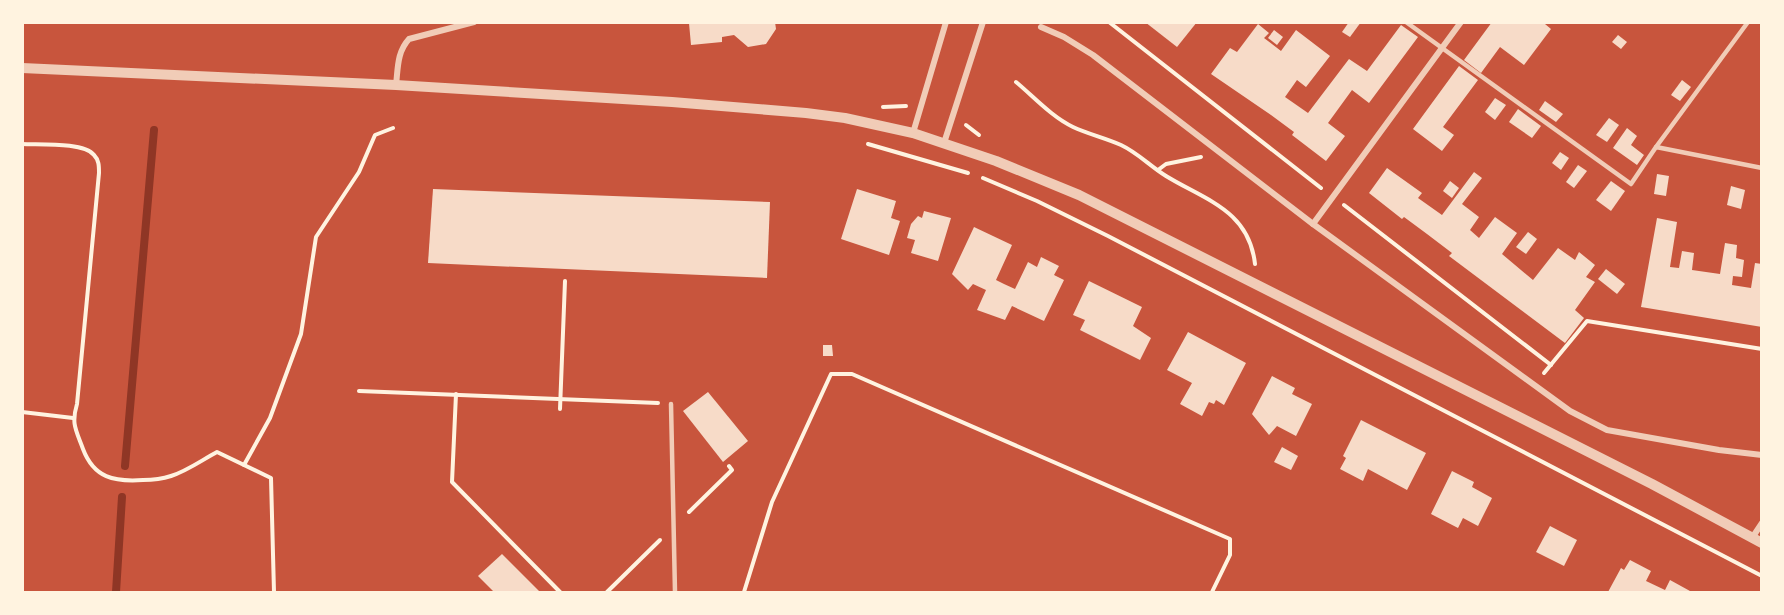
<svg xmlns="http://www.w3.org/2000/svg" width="1784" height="615" font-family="'Varela Round',sans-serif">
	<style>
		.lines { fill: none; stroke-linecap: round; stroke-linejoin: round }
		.stream { stroke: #8f3625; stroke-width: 8 }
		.building { fill: #f7dbc8 }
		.path { stroke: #fff3e0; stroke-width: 4 }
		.service { stroke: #f1ccb7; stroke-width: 4.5 }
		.minor { stroke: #f1ccb7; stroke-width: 6 }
		.tertiary { stroke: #f1ccb7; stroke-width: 10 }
	</style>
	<rect width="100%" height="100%" fill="#c8553d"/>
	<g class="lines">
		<g class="stream">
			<polyline points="125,466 154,130"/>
			<polyline points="116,592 122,497"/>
		</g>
	</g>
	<g class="building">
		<polygon points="775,22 776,29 766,44 748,47 734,35 722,37 722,42 691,45 689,23"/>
		<polygon points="1145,22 1197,22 1177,47"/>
		<polygon points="1349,22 1361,22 1350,37 1342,32"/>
		<polygon points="1492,22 1546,22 1545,24 1551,29 1524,65 1500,47 1481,73 1464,60"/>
		<polygon points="1258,24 1269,33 1264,38 1281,51 1296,30 1330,56 1306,87 1297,80 1285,97 1308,113 1349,59 1367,71 1401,25 1418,37 1369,103 1352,90 1328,123 1345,136 1326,161 1292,135 1294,132 1271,115 1211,74 1230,48 1237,52"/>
		<polygon points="1274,30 1283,37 1277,45 1268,38"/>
		<polygon points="1618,35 1627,42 1621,49 1612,42"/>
		<polygon points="1459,66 1478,80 1443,127 1454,135 1442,151 1413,129"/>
		<polygon points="1682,80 1691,87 1680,101 1671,95"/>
		<polygon points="1495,98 1506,105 1495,120 1485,112"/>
		<polygon points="1545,101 1563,114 1556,122 1539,110"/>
		<polygon points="1518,109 1541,126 1532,138 1509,122"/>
		<polygon points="1609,118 1619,125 1607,142 1596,135"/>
		<polygon points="1627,128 1637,136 1631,145 1644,155 1637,165 1613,148"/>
		<polygon points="1560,152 1569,158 1561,170 1552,163"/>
		<polygon points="1578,165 1587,171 1574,188 1566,182"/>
		<polygon points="1387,168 1422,193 1418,198 1442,215 1474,172 1482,178 1462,204 1479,217 1470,230 1479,238 1495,217 1517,233 1502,254 1533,280 1558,248 1575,260 1579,252 1595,265 1586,277 1595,282 1575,310 1584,318 1565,343 1449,256 1452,253 1427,234 1404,217 1402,219 1369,193"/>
		<polygon points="1657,174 1669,176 1666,196 1654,194"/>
		<polygon points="1450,181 1459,188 1452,198 1443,191"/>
		<polygon points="1611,181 1625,191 1611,211 1596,200"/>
		<polygon points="1731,186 1745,190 1741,209 1727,205"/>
		<polygon points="433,189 770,202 767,278 428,263"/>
		<polygon points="857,189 896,201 891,218 900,221 889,255 841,239"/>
		<polygon points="924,211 951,218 938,261 911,253 915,240 907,238 911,224 918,216 922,218"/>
		<polygon points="1657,218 1677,222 1670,267 1679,268 1682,251 1694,253 1692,270 1720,274 1725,243 1737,245 1736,258 1744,260 1742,277 1733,276 1732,285 1751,288 1755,263 1762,264 1762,327 1641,307"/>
		<polygon points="974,227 1012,245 996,280 1004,284 1015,289 1028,262 1037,267 1041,257 1059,266 1054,275 1064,280 1044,321 1012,306 1005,320 977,310 986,290 973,284 968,290 952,274"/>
		<polygon points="1528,232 1537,239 1526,254 1516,247"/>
		<polygon points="1606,269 1625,284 1617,294 1598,279"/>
		<polygon points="1089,281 1142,307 1133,326 1151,338 1140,360 1080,330 1085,320 1073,315"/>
		<polygon points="1188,332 1246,363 1224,405 1216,400 1214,404 1209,402 1202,416 1180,404 1192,383 1167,370"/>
		<polygon points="823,345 832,345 833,356 823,356"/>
		<polygon points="1272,376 1295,388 1292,394 1312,404 1296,436 1277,426 1269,435 1252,414"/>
		<polygon points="708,392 748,441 723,462 683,411"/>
		<polygon points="1361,420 1426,453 1407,490 1368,469 1363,481 1340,469 1346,458 1343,456"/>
		<polygon points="1282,447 1298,456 1291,470 1274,462"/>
		<polygon points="1452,471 1474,482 1472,487 1492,498 1478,526 1463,518 1458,528 1431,514"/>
		<polygon points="1550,526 1577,540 1564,566 1536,552"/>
		<polygon points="502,554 540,592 494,592 478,576"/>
		<polygon points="1630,560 1651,571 1646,581 1665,590 1670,580 1690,591 1689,592 1608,592 1621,568 1624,570"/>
	</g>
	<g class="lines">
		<g class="path">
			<polyline points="1109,22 1321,188"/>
			<path d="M 1016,82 C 1034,97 1052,117 1073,127 C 1088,134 1105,138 1121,145 C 1138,153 1150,166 1166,176 C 1205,200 1249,210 1255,264"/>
			<polyline points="883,107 906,106"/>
			<polyline points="966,125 979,135"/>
			<path d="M 22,144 C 39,145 84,142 94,155 C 99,160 99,166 99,173 L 77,404 C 71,424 76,430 83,449 C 94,478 114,482 143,480 C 153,480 162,479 171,476 C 187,471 202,460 217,452 L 271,478 L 274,592"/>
			<polyline points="868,144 968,173"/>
			<polyline points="1158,170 1166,164 1201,157"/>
			<polyline points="983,178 1037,201 1108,236 1762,576"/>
			<polyline points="1344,205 1551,365"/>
			<polyline points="1544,373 1587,321 1762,349"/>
			<polyline points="359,391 658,403"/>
			<polyline points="456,394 452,482 560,592"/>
			<polyline points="560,409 565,281"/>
			<polyline points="22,412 73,418"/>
			<polyline points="244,465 270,418 301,334 316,237 359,172 375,135 393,128"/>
			<polyline points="689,512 732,470 729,466"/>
			<polyline points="607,592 660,540"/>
			<polyline points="744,592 772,502 831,374 852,374 1230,539 1230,555 1212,592"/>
		</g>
		<g class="service">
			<polyline points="1406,22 1631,184 1656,147 1762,168"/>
			<polyline points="1656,147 1748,22"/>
			<polyline points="671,404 675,592"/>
		</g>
		<g class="minor">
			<polyline points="1041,27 1064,37 1093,55 1313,224 1570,411 1607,430 1719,450 1762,455"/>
			<path d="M 396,85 C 398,68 397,52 409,39 L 474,22"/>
			<polyline points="913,133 946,22"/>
			<polyline points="944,143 983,22"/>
			<polyline points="1313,224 1461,22"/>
			<polyline points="1752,538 1762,523"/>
		</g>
		<polyline class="tertiary" points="22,68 396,85 672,102 806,113 845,118 913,133 996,161 1079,195 1652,484 1762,543"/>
	</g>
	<rect width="1784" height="615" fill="none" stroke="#fff3e0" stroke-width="48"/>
</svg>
